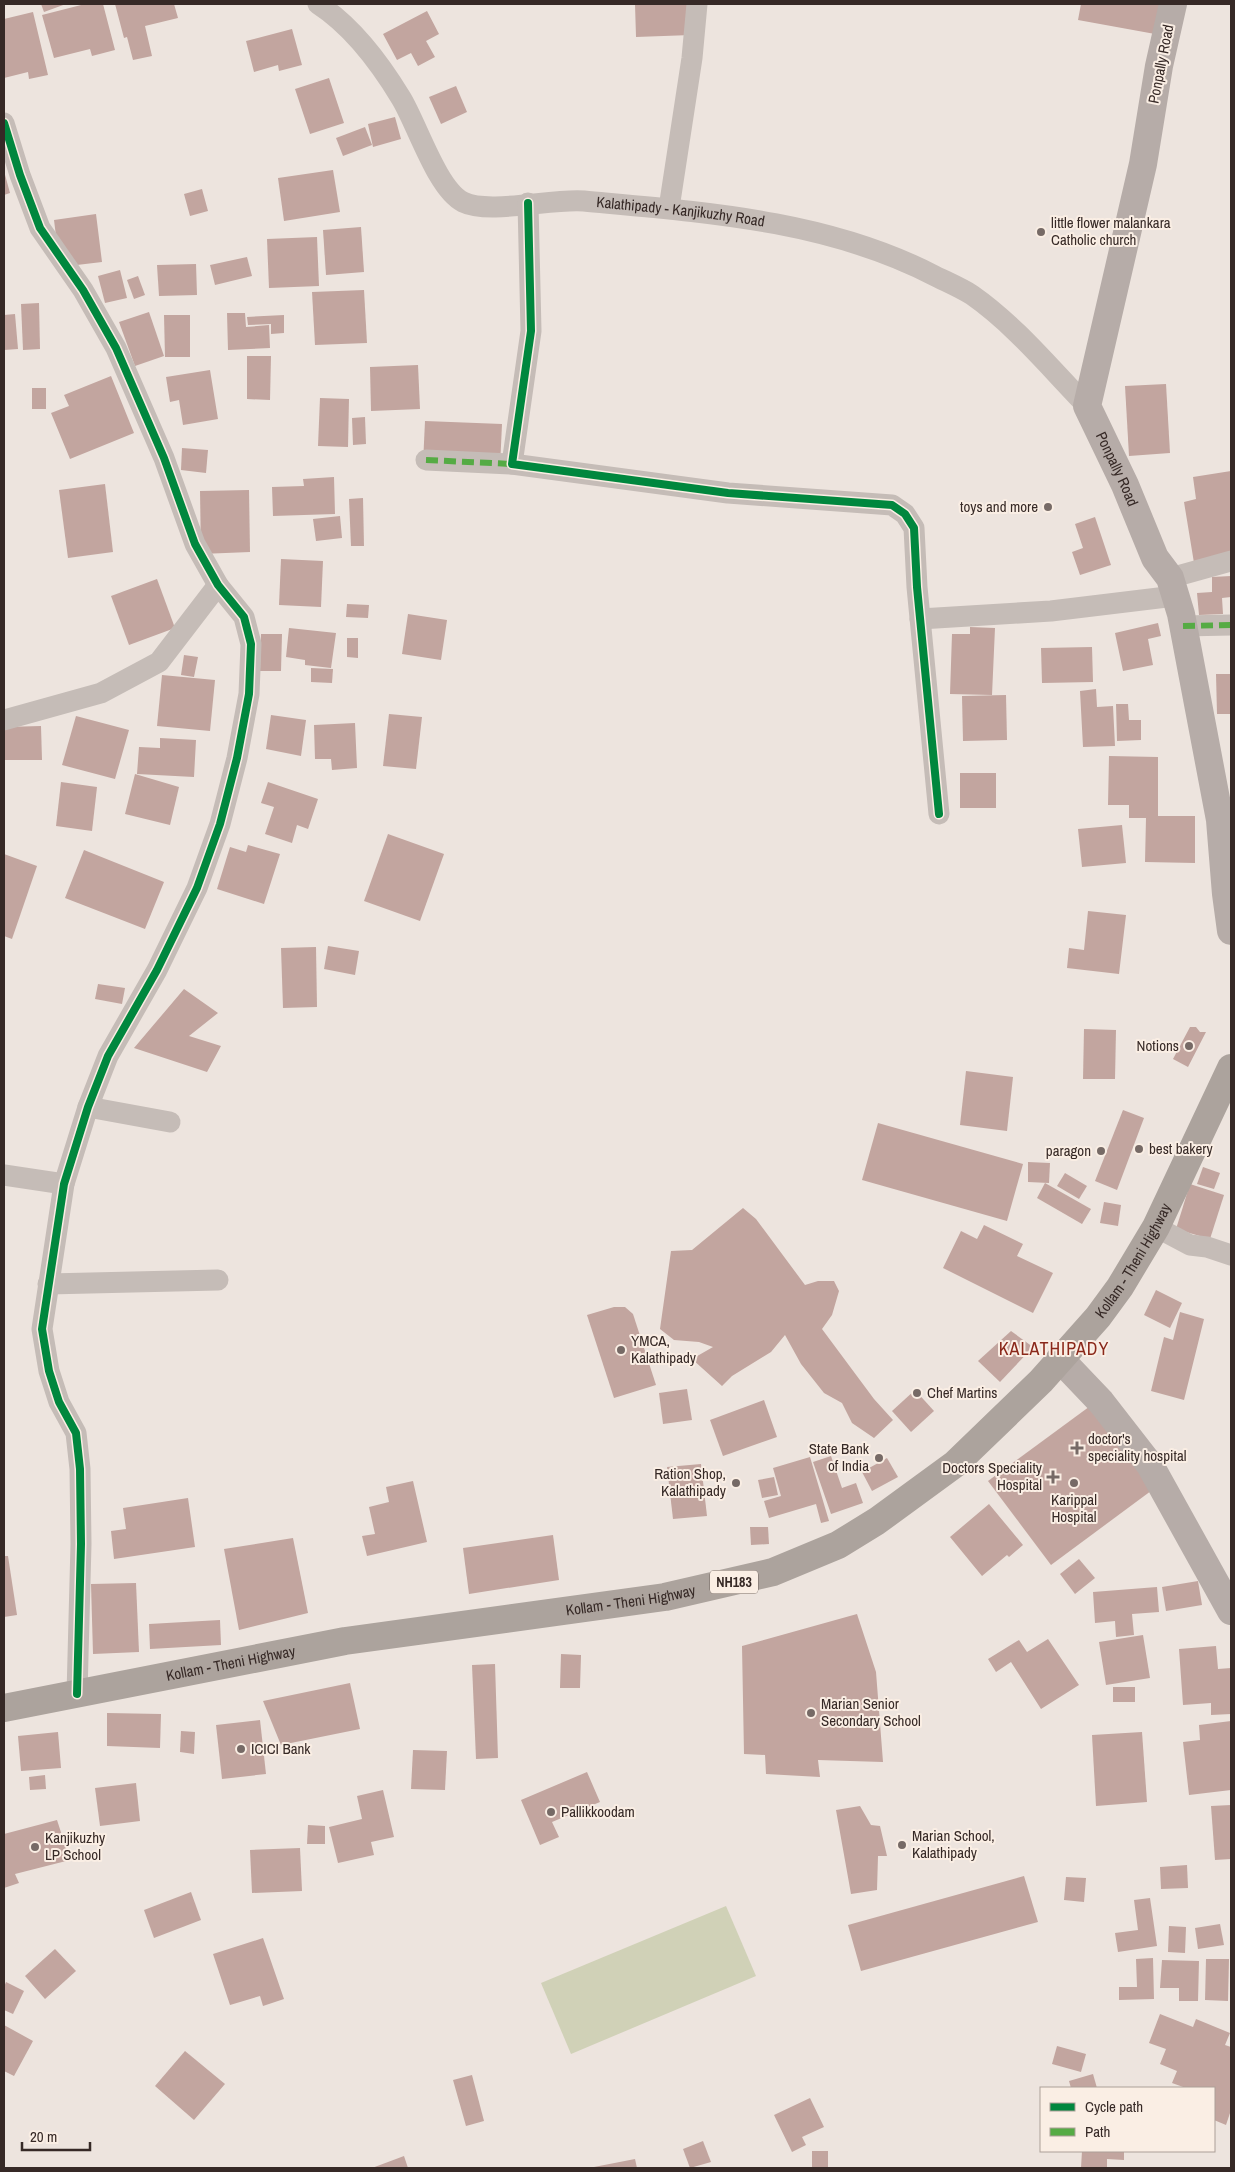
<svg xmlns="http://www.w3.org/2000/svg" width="1235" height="2172" font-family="'Archivo Narrow',sans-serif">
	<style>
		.green { fill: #d0d1b7 }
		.building { fill: #c2a59f }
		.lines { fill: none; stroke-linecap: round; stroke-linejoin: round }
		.street { stroke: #c5bcb7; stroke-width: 21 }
		.secondary { stroke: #b6aca8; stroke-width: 28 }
		.highway { stroke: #aca39d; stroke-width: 28 }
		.quiet { stroke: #55ab44; stroke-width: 6; stroke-dasharray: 12 6; stroke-linecap: butt }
		.cycleway-casing { stroke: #faeee4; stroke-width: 11 }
		.cycleway { stroke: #00873e; stroke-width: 8 }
		.poi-dot { fill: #766a66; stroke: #faeee4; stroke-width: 2 }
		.labels { text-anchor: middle; stroke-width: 4; stroke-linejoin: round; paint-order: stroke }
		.shield { fill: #faeee4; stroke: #71645f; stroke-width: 1 }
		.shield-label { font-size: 14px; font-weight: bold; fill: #362926 }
		.street-label { font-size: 15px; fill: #362926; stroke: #faeee4 }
		.poi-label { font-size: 15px; fill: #362926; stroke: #faeee4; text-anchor: start }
		.quarter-label { font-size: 18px; letter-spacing: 1px; fill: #8a281a; stroke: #faeee4 }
	</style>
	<rect width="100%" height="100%" fill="#ede4de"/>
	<polygon class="green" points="726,1906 756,1976 571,2054 541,1983"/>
	<g class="building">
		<polygon points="41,4 66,4 44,12"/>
		<polygon points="85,4 103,4 115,50 92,56 90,49 54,58 42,15"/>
		<polygon points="115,4 174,4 178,18 145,26 152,56 133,60 127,37 124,38"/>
		<polygon points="635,4 690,4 691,35 636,37"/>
		<polygon points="1081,4 1160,4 1155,34 1078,20"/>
		<polygon points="427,11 439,34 426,41 435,57 418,66 411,53 397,60 383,34"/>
		<polygon points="33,12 48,75 29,79 28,72 4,78 4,19"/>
		<polygon points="292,29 302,65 279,71 278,65 254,72 246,41"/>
		<polygon points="329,78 344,123 310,134 295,89"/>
		<polygon points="456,86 467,112 441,124 429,97"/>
		<polygon points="395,117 401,139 373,147 368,124"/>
		<polygon points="365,127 372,145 343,156 336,138"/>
		<polygon points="333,170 340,212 284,221 278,178"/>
		<polygon points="4,171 10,193 4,195"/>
		<polygon points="202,189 208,211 190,216 184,194"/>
		<polygon points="96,214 102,262 60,267 54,220"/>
		<polygon points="361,227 364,272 326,275 323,230"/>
		<polygon points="317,237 319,286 269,288 267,239"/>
		<polygon points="247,257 252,276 215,285 210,265"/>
		<polygon points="196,264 197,295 159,296 157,265"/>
		<polygon points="120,270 127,298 105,303 98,276"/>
		<polygon points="138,276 145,295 134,299 127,280"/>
		<polygon points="364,290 367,343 315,345 312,292"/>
		<polygon points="39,303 40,349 23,350 21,304"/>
		<polygon points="149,312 164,356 135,366 119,322"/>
		<polygon points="227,313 245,313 246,327 269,325 270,348 228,350"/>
		<polygon points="15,314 18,349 4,350 4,315"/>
		<polygon points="164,315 190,315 190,357 165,357"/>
		<polygon points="284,315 284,333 271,334 271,324 248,325 247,317"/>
		<polygon points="247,356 271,356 270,400 247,399"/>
		<polygon points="418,365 420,409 371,411 370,367"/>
		<polygon points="210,370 218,419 183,425 179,400 170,402 166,377"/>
		<polygon points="111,376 134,433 70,459 51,413 69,406 64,395"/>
		<polygon points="1166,384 1170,453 1129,456 1125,386"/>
		<rect x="32" y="388" width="14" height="21"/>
		<polygon points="320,398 349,399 348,447 318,446"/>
		<polygon points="365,417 366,444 353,445 352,418"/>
		<polygon points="425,421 502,424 500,467 423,464"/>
		<polygon points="182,448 208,450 206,473 181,470"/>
		<polygon points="1231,471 1231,563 1195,569 1184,502 1196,499 1193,477"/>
		<polygon points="334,477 335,514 273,516 272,487 304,486 303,479"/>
		<polygon points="105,484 113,552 68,558 59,490"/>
		<polygon points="249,490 250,552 201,554 200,491"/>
		<polygon points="363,498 364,546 351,546 349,499"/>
		<polygon points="340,516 342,538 316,541 313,519"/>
		<polygon points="1095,517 1111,565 1080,575 1072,552 1083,548 1075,524"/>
		<polygon points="281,559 323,561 321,607 279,605"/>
		<polygon points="1231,576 1231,597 1222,598 1223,614 1199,615 1197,593 1212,592 1212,577"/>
		<polygon points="157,579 175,628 129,645 111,596"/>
		<polygon points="347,604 369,605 368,618 346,617"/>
		<polygon points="408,614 447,620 441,660 402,654"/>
		<polygon points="1158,623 1161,636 1148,639 1153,665 1123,671 1115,633"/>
		<polygon points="970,627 995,628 992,695 950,694 952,634 970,634"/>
		<polygon points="289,628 336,633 331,668 305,665 305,660 286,657"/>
		<polygon points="261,634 282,634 281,671 260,671"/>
		<polygon points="347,638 358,638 358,658 347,657"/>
		<polygon points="1092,647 1093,682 1042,683 1041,648"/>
		<polygon points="184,655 198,657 194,677 181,675"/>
		<polygon points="311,668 333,669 332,683 311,682"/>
		<polygon points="1216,674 1231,674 1231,714 1217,714"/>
		<polygon points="162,675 215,680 210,731 157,726"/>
		<polygon points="1096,689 1097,707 1113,706 1115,746 1083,747 1080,691"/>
		<polygon points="1006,695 1007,740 963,741 962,696"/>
		<polygon points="1116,704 1128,704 1129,720 1141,720 1141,740 1117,741"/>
		<polygon points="389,714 422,717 416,769 383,766"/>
		<polygon points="271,715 306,720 301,756 266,749"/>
		<polygon points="76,716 129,730 115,779 62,765"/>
		<polygon points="355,723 357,768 332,770 331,759 315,759 314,725"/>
		<polygon points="41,726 42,760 4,760 4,727"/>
		<polygon points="160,738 196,740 194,777 137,774 139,747 160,748"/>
		<polygon points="1109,756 1158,757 1158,816 1195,816 1195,863 1145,862 1146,818 1129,818 1129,805 1108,805"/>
		<rect x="960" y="773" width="36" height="35"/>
		<polygon points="135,774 179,787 170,825 125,814"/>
		<polygon points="61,782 97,787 92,831 56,826"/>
		<polygon points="268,782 318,799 308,829 297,825 292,843 265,834 274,807 261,803"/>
		<polygon points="1122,825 1126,863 1082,867 1078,829"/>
		<polygon points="388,834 444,854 420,921 364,901"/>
		<polygon points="248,845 280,854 264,904 217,889 230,847 246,852"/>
		<polygon points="84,850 164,882 145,929 65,898"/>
		<polygon points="4,854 37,866 12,939 4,936"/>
		<polygon points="1088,911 1126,915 1119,974 1067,968 1069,948 1084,950"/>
		<polygon points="328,946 359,951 355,975 324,969"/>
		<polygon points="316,947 317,1007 283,1008 281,948"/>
		<polygon points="98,984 125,988 122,1004 95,999"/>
		<polygon points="184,989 218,1013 189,1036 221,1046 207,1072 134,1048"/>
		<polygon points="1190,1027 1196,1027 1200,1032 1206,1032 1188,1067 1173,1059"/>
		<polygon points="1084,1029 1116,1030 1115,1079 1083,1079"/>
		<polygon points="966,1071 1013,1077 1007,1131 960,1125"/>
		<polygon points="1123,1110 1144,1118 1117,1190 1095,1181"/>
		<polygon points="878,1123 1023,1164 1007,1221 862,1180"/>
		<polygon points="1028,1162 1050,1163 1049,1183 1028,1182"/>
		<polygon points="1203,1167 1220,1173 1214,1189 1197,1184"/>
		<polygon points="1065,1173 1087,1186 1079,1199 1057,1186"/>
		<polygon points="1045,1183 1091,1209 1082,1224 1037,1198"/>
		<polygon points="1190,1184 1224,1195 1210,1239 1176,1229"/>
		<polygon points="1104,1202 1121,1205 1118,1226 1100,1223"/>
		<polygon points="743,1208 756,1219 805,1285 818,1281 834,1281 839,1291 832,1315 822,1329 874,1399 893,1420 874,1438 852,1423 842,1403 824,1393 801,1364 785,1335 771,1352 732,1376 722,1386 692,1359 713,1347 699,1342 674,1340 660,1329 671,1251 692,1250"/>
		<polygon points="984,1225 1023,1244 1017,1256 1053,1273 1033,1313 943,1268 961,1231 977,1239"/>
		<polygon points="1156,1290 1182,1303 1170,1328 1144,1315"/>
		<polygon points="614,1307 625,1307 633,1314 656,1385 614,1398 587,1315"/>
		<polygon points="1180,1312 1204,1319 1184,1400 1151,1391 1164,1337 1173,1340"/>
		<polygon points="1011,1331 1033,1347 1000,1382 978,1361"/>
		<polygon points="687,1389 692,1420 663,1424 659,1393"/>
		<polygon points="915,1390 934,1411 911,1432 892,1411"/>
		<polygon points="764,1400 777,1437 723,1456 710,1420"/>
		<polygon points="1097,1401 1159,1485 1051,1565 988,1481"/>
		<polygon points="831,1456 842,1488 856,1483 863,1503 831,1514 813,1462"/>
		<polygon points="810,1457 829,1521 821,1523 816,1504 769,1518 764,1501 781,1496 773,1468"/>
		<polygon points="887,1458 898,1477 872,1491 862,1472"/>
		<polygon points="701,1464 707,1516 673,1519 667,1467"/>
		<polygon points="774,1477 778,1495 762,1498 758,1480"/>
		<polygon points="413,1481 427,1542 367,1556 362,1536 375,1534 369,1507 389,1502 386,1487"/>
		<polygon points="188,1498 195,1547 114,1559 111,1531 126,1529 123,1508"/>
		<polygon points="989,1504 1023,1545 1009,1557 1007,1555 982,1576 950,1537"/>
		<polygon points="750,1527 768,1527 769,1544 751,1545"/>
		<polygon points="553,1535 559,1580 469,1594 463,1548"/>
		<polygon points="293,1538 308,1613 239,1630 224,1549"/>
		<polygon points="4,1556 8,1556 17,1615 4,1617"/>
		<polygon points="1079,1559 1095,1578 1075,1594 1060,1574"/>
		<polygon points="1198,1581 1202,1605 1166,1611 1162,1587"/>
		<polygon points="136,1583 139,1652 93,1654 91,1584"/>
		<polygon points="1157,1587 1159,1612 1132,1614 1134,1635 1116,1637 1115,1621 1095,1623 1093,1592"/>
		<polygon points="857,1614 876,1672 883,1762 818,1760 820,1777 766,1774 765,1755 744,1754 742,1646"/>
		<polygon points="220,1620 221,1645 150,1649 149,1624"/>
		<polygon points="1143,1635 1150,1678 1106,1685 1099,1642"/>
		<polygon points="1048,1639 1079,1685 1041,1709 1011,1662 996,1672 988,1659 1019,1640 1027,1652"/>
		<polygon points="1216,1646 1218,1669 1231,1668 1231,1714 1211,1715 1211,1703 1183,1705 1179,1649"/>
		<polygon points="561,1654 581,1655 580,1688 560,1688"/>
		<polygon points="495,1664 498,1758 476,1759 472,1665"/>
		<polygon points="350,1683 360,1729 281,1745 263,1701"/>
		<rect x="1113" y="1687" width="22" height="15"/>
		<polygon points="107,1713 161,1714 160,1748 107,1746"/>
		<polygon points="260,1720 266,1774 222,1779 216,1725"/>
		<polygon points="1231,1721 1231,1790 1189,1795 1183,1742 1200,1740 1199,1725"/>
		<polygon points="181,1731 195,1732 194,1754 180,1752"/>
		<polygon points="58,1732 61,1768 21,1771 18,1736"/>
		<polygon points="1142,1732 1147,1802 1096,1806 1092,1735"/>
		<polygon points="413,1750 447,1751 445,1790 411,1789"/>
		<polygon points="587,1772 600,1802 552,1822 559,1837 540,1845 521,1800"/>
		<polygon points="45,1775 46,1789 30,1790 29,1777"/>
		<polygon points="136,1783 140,1821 100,1826 95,1788"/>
		<polygon points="383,1790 394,1837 371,1842 374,1855 338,1863 329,1827 362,1819 357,1796"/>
		<polygon points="1231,1805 1231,1859 1215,1860 1211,1806"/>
		<polygon points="860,1806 871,1825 880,1826 887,1856 878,1856 877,1890 851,1894 836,1810"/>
		<polygon points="57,1820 70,1860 15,1874 19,1883 4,1888 4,1834"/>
		<polygon points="308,1825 325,1826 325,1844 307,1844"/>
		<polygon points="300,1848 302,1891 252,1893 250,1850"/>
		<polygon points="1187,1865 1188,1888 1161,1889 1160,1867"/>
		<polygon points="1024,1876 1038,1922 861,1971 848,1925"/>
		<polygon points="1066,1877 1086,1878 1084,1902 1064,1900"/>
		<polygon points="191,1892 201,1920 154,1938 144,1910"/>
		<polygon points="1150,1898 1157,1946 1118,1952 1115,1933 1138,1930 1134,1900"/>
		<polygon points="1220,1924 1224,1945 1198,1949 1195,1928"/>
		<polygon points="1169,1926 1186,1927 1185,1953 1168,1952"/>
		<polygon points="263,1938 284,1999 263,2006 260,1996 230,2005 213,1954"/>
		<polygon points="55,1949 76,1971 45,1999 25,1976"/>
		<polygon points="1153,1958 1154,1999 1119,2000 1119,1987 1137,1987 1136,1959"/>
		<polygon points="1206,1959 1229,1959 1228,2001 1205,2000"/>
		<polygon points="1162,1960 1199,1961 1198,2001 1179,2001 1179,1988 1160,1988"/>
		<polygon points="6,1982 24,1991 13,2014 4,2010 4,1987"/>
		<polygon points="1160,2014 1193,2027 1196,2019 1230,2033 1225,2045 1231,2047 1231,2110 1226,2125 1214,2120 1214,2088 1186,2088 1172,2083 1177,2071 1160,2064 1166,2049 1149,2043"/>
		<polygon points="4,2025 33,2041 14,2076 4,2071"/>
		<polygon points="1057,2046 1086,2054 1081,2072 1052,2064"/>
		<polygon points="185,2051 225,2084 194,2120 155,2086"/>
		<polygon points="1093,2074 1097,2088 1071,2088 1069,2081"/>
		<polygon points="472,2075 484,2121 466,2126 453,2080"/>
		<polygon points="810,2098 824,2127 802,2137 806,2145 792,2152 774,2115"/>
		<polygon points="703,2141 711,2162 690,2168 683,2149"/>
		<rect x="812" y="2151" width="16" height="16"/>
		<polygon points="1082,2151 1124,2151 1124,2160 1107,2159 1107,2168 1081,2168"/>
		<polygon points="404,2156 408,2168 372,2168"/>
		<polygon points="635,2159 637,2168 594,2168 594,2167"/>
	</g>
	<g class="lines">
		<g class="street">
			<path id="s1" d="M 318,4 C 352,26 381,65 401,98 C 417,124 437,189 463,202 C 489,215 553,198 584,201 C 703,212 828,220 935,276 C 947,282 961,288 972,295 C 1015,325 1050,368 1087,406"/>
			<polyline points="4,123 20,175 40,228 83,290 116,348 164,458 195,544 218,585 244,617 251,644 249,694 237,758 220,824 197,888 157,970 108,1056 88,1107 64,1184 42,1329 49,1371 59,1402 76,1433 80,1469 81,1544 77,1694"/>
			<polyline points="528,203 531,331 512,464 728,493 892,505 905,514 914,528 917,587 939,814"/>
			<polyline points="669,208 692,58 697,4"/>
			<polyline points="426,460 512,464"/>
			<polyline points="1170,578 1231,561"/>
			<polyline points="920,619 1051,611 1175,596"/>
			<polyline points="1183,626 1231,625"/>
			<polyline points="4,720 101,693 159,662 218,585"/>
			<polyline points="88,1107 170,1122"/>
			<polyline points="4,1175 64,1184"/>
			<polyline points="1156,1227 1190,1245 1207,1247 1231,1255"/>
			<polyline points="48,1284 218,1280"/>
		</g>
		<g class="secondary">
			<path id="s2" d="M 1173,4 L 1159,66 L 1143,164 L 1087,406 L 1125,485 L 1155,558 L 1170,578 L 1181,614 L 1220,820 L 1226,894 L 1231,931"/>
			<polyline points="1060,1359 1101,1402 1150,1465 1231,1611"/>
		</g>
		<path class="highway" id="s3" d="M 4,1708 L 345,1641 L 665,1597 L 773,1572 L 838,1545 L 877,1521 L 955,1464 L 1041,1381 L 1098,1317 L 1120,1287 L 1156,1227 L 1231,1068"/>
		<g class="quiet">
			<polyline points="426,460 512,464"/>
			<polyline points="1183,626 1231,625"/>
		</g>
		<g class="cycleway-casing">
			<g id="cycleway">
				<polyline points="4,123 20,175 40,228 83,290 116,348 164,458 195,544 218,585 244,617 251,644 249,694 237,758 220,824 197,888 157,970 108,1056 88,1107 64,1184 42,1329 49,1371 59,1402 76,1433 80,1469 81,1544 77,1694"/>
				<polyline points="528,203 531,331 512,464 728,493 892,505 905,514 914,528 917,587 939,814"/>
			</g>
		</g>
		<use href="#cycleway" class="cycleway"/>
	</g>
	<g class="poi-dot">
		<circle cx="1041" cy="232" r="5"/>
		<circle cx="1048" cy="507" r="5"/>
		<circle cx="1189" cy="1046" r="5"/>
		<circle cx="1139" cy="1149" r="5"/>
		<circle cx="1101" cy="1151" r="5"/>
		<circle cx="621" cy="1350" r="5"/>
		<circle cx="917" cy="1393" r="5"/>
		<path d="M1074.5 1440.5h5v5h5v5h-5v5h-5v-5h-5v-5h5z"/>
		<circle cx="879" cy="1458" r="5"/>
		<path d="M1050.5 1469.5h5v5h5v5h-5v5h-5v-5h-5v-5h5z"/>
		<circle cx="736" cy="1483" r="5"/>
		<circle cx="1074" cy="1483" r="5"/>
		<circle cx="811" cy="1713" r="5"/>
		<circle cx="241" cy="1749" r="5"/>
		<circle cx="551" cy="1812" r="5"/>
		<circle cx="902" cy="1845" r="5"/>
		<circle cx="35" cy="1847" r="5"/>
	</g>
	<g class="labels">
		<rect class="shield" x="710" y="1570.5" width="48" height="23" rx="4"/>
		<g class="shield-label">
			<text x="734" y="1587">NH183</text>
		</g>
		<g class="street-label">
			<text transform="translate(1161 64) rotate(-79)" y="5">Ponpally Road</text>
			<text dy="5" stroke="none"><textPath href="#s1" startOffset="468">Kalathipady - Kanjikuzhy Road</textPath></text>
			<text dy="5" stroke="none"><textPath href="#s2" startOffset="481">Ponpally Road</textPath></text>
			<text dy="5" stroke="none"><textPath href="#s3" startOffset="1266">Kollam - Theni Highway</textPath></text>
			<text dy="5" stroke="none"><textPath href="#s3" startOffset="636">Kollam - Theni Highway</textPath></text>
			<text dy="5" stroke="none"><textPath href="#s3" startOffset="231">Kollam - Theni Highway</textPath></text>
		</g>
		<g class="poi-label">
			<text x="1051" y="228">little flower malankara<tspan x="1051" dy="17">Catholic church</tspan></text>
			<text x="1038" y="512" text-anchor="end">toys and more</text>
			<text x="1179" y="1051" text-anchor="end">Notions</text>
			<text x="1149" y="1154">best bakery</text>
			<text x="1091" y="1156" text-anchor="end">paragon</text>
			<text x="631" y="1346">YMCA,<tspan x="631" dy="17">Kalathipady</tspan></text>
			<text x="927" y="1398">Chef Martins</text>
			<text x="1088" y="1444">doctor's<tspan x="1088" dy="17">speciality hospital</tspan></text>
			<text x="869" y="1454" text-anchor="end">State Bank<tspan x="869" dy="17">of India</tspan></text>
			<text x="1042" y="1473" text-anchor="end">Doctors Speciality<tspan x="1042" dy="17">Hospital</tspan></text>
			<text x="726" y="1479" text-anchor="end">Ration Shop,<tspan x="726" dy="17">Kalathipady</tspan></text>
			<text x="1074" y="1505" text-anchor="middle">Karippal<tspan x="1074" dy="17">Hospital</tspan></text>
			<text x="821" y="1709">Marian Senior<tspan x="821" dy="17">Secondary School</tspan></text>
			<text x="251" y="1754">ICICI Bank</text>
			<text x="561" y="1817">Pallikkoodam</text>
			<text x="912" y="1841">Marian School,<tspan x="912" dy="17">Kalathipady</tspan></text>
			<text x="45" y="1843">Kanjikuzhy<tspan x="45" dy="17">LP School</tspan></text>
		</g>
		<g class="quarter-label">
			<text x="1054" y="1355">KALATHIPADY</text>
		</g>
	</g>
	<rect width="1235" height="2172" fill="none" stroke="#362926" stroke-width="10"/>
	<rect x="1040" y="2087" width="175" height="65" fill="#faeee4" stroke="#ac9f98"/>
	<rect x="1050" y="2103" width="25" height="8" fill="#00873e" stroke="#ac9f98"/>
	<text x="1085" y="2112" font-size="15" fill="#362926">Cycle path</text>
	<rect x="1050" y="2128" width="25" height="8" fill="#55ab44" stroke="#ac9f98"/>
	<text x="1085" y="2137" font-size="15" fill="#362926">Path</text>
	<path d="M22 2142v8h68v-8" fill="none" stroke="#362926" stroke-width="2.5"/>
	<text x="30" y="2142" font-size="15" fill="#362926" stroke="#faeee4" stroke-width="4" paint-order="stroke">20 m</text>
</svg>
